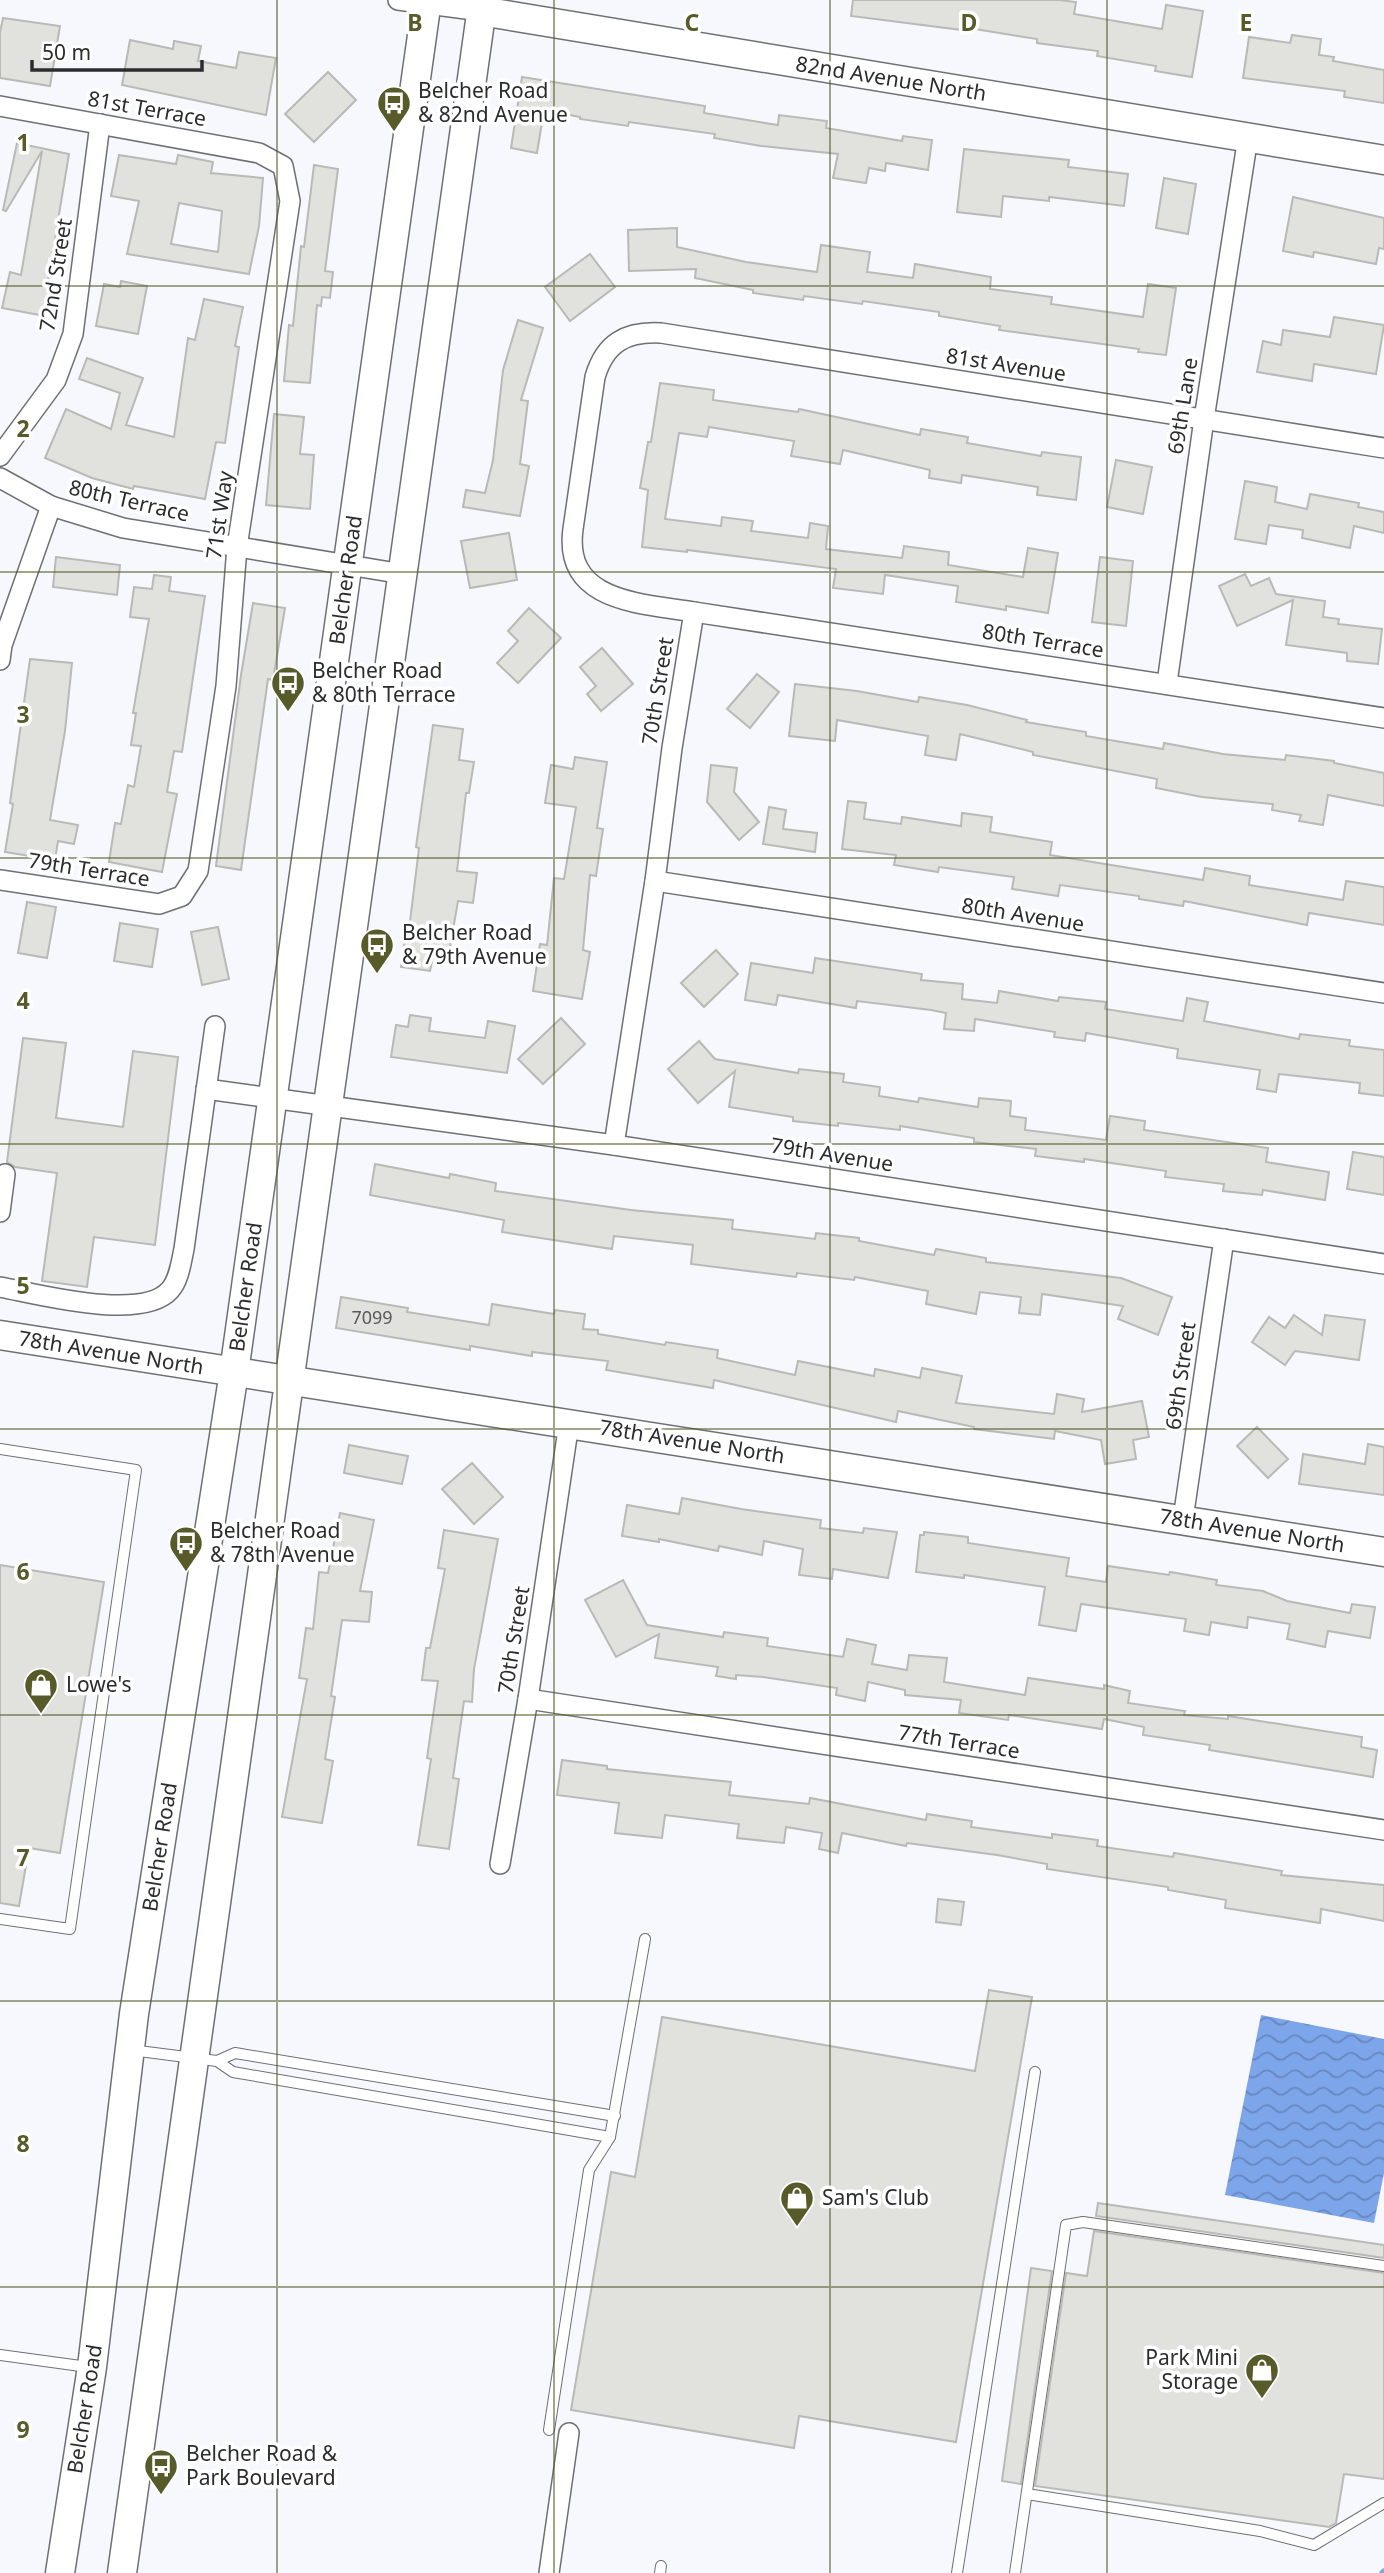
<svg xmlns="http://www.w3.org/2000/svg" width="1384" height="2573" font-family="'Noto Sans',sans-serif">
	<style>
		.water { fill: url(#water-waves) }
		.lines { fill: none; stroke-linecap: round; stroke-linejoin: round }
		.stream { stroke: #7da5ea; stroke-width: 7 }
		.building { fill: #e1e1dd; stroke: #b9bab5; stroke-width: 2; fill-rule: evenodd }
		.lane-casing { stroke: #6e7074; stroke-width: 12 }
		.street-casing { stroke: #6e7074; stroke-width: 22 }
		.secondary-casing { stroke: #6e7074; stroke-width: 31 }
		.lane { stroke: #fff; stroke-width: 10 }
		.street { stroke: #fff; stroke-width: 19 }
		.secondary { stroke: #fff; stroke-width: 28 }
		.grid { fill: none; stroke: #565b29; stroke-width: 2; stroke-opacity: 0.55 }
		.labels { text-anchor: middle; stroke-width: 7; stroke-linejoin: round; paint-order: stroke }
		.number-label { font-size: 18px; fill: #585959 }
		.street-label { font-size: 21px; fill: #2b2c2d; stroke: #fff }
		.poi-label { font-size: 21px; fill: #2b2c2d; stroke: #fff; text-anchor: start }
		.grid-label { font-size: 23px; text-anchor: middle; font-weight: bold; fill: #565b29; stroke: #fff; stroke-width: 7; stroke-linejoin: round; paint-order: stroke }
	</style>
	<defs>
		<pattern id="water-waves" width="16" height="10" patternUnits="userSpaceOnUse" patternTransform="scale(1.75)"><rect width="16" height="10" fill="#7da5ea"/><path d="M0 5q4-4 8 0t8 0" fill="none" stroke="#6787be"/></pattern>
	</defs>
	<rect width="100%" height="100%" fill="#f6f8fd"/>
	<polygon class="water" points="1261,2015 1384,2039 1384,2173 1374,2223 1225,2195"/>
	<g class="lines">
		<polyline class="stream" points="1383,2573 1384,2572"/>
	</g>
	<g class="building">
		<polygon points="853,0 1059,0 1076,2 1074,14 1162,29 1166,5 1203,11 1192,77 1155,71 1156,66 1097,56 1098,51 1037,43 1037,39 962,27 962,30 851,16"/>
		<polygon points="3,18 60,26 50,86 0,78 0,32"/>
		<polygon points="1292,35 1321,39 1319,55 1334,57 1333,61 1384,70 1384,103 1344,97 1345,91 1243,78 1249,37 1290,43"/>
		<polygon points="130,40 173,49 174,41 201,46 198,61 236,68 239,52 276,58 266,115 122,85"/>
		<polygon points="328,72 356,100 314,142 285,114"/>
		<polygon points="522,77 705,106 704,113 778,125 779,115 827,121 826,128 902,141 903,136 932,140 928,170 886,163 885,171 869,168 866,183 833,178 838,154 761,146 714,138 715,134 629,122 628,126 580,119 580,117 544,110 537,153 511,148"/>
		<polygon points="17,143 69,154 48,281 53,282 45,316 2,308 10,272 21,275 42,151 6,211 3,210"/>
		<polygon points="964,149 1069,160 1068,167 1128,174 1124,206 1049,197 1049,201 1003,196 1001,217 957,212"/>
		<path d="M 119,155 L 176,164 L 178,155 L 213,162 L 211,173 L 263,178 L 259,226 L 249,274 L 127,254 L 139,201 L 111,196 ZM 179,203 L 222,211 L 218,252 L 171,244 Z"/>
		<polygon points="314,165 338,169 325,271 333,272 330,298 322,297 321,306 317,305 310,383 284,381 289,325 293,326 301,246 304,247"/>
		<polygon points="1164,178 1196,184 1188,234 1156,228"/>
		<polygon points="1293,197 1384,218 1384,249 1379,248 1376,264 1314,252 1313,257 1283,251"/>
		<polygon points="677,228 677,247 746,262 817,272 821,245 870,252 867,272 913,278 915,264 991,277 990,289 1052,297 1051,304 1143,317 1148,284 1176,288 1166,355 1138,352 1139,349 999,330 1000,326 939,316 939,312 863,301 862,304 804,296 803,300 753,293 753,290 695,278 696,269 629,271 628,230"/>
		<polygon points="590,254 615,287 570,321 545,287"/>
		<polygon points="121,281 147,286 138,334 96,326 104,284 120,287"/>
		<polygon points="204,299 243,307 235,346 239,347 225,443 216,442 205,499 134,486 133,489 92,478 45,458 66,409 111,429 120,393 79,379 87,358 143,378 126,425 174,437 188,338 195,340"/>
		<polygon points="1334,317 1384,325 1376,374 1314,364 1312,381 1257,372 1263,341 1281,345 1283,330 1330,337"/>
		<polygon points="518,320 543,328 521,400 528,401 520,464 529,466 520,516 463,507 466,490 485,493 493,460 503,370"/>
		<polygon points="660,383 714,390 713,400 798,412 799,409 920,435 921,429 968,437 967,443 1041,456 1042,452 1081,457 1076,500 1037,495 1038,487 962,475 961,483 929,478 930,470 843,450 840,464 791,456 794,441 709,427 707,437 679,433 665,519 721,526 722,517 753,521 751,531 808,538 810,523 828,526 826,549 902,558 904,546 949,552 948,565 1023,577 1028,548 1058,553 1048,613 1006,606 1006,610 956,602 958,586 885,575 883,594 833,588 836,569 687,550 687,552 642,547 648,490 640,488 648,442 651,442"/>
		<polygon points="274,414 304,417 300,454 314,455 310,509 266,505"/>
		<polygon points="1116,460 1152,467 1143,514 1107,507"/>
		<polygon points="1245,481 1277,487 1275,502 1307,509 1310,494 1359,503 1358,507 1384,512 1384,533 1354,526 1350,548 1302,538 1303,530 1269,525 1266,544 1235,539"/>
		<polygon points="509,533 517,580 470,588 461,541"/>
		<polygon points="56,557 120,565 117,595 53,587"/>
		<polygon points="1100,557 1133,561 1126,626 1092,622"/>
		<polygon points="1245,574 1251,586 1269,578 1276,594 1325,601 1323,617 1339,619 1338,624 1382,629 1378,664 1347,661 1347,653 1286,645 1293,600 1237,626 1219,586"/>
		<polygon points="154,575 171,577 169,591 205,596 182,752 174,751 167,792 177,794 162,872 109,862 115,823 121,824 128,785 134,787 141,746 131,745 136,713 133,713 149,619 130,617 134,587 152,589"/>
		<polygon points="253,603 285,608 273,680 268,679 241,870 216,866 241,675"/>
		<polygon points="529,608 561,638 518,683 497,663 518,641 508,631"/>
		<polygon points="602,648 633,684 601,711 587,694 596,686 580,667"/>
		<polygon points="30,659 72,663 65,731 50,820 78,825 74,844 58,841 55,860 5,852 13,804 10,803"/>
		<polygon points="757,674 779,692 750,728 727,709"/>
		<polygon points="795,684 857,691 918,702 919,697 967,705 1027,720 1026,722 1086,732 1086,736 1163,749 1164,743 1223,754 1285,760 1286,755 1334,761 1334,763 1384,773 1384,806 1328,795 1323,825 1299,821 1301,815 1272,810 1273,804 1202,797 1156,788 1157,779 1033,755 1033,752 960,734 956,760 925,755 928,736 837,720 835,741 789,736"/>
		<polygon points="433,725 463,729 459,760 474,762 469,793 466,793 457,871 477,873 473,903 458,901 448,959 433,957 430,971 401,967 405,938 408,938 419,848 416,847"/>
		<polygon points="575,757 607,762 597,828 603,829 596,876 590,875 583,950 590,952 582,999 533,991 540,944 547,945 554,878 564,879 576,807 545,803 551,765 573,769"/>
		<polygon points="711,765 737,768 734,792 759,822 739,840 707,802"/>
		<polygon points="848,801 866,803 864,819 901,824 902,817 961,826 962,813 992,817 990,832 1052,842 1050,855 1203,880 1205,868 1250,876 1249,885 1343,900 1346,881 1384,887 1384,925 1309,913 1307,925 1184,901 1183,906 1139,899 1139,896 1060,885 1058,896 1012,889 1014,877 939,867 938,872 894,865 896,855 842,849"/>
		<polygon points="769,807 786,810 783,829 817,833 815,852 763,844"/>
		<polygon points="27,902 56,907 47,958 18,953"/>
		<polygon points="120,923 158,929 152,967 114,961"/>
		<polygon points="218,927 229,979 202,985 191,932"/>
		<polygon points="716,950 738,974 704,1007 681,983"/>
		<polygon points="815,958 922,974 921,980 963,984 962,999 997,1003 999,991 1058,1001 1059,997 1106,1002 1105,1009 1183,1021 1187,998 1208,1002 1204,1021 1299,1039 1300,1034 1350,1040 1349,1046 1384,1050 1384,1096 1359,1093 1360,1083 1279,1074 1276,1092 1257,1089 1260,1070 1177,1058 1178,1049 1086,1033 1085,1041 1054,1037 1055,1032 975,1019 974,1031 944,1029 946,1013 931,1010 857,1001 856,1008 778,995 776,1005 745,1000 751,963 813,973"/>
		<polygon points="410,1015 431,1018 429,1031 485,1038 488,1021 515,1026 507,1073 391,1057 396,1025 408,1027"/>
		<polygon points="561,1018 585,1044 543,1084 518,1059"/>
		<polygon points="23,1038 66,1043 56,1118 123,1127 133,1051 178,1057 155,1245 94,1237 87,1287 42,1281 57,1173 15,1167 7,1162"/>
		<polygon points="699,1041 715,1059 798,1073 799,1069 844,1074 843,1082 880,1087 879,1096 918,1102 919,1098 978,1107 979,1098 1011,1101 1010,1116 1026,1118 1025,1130 1106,1140 1110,1116 1145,1121 1144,1130 1268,1148 1266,1162 1329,1172 1325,1200 1263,1190 1262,1195 1223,1191 1224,1184 1165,1177 1166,1171 1084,1159 1084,1162 1035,1156 1036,1149 974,1142 974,1138 900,1126 900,1130 838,1123 838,1126 793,1121 793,1117 729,1107 735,1071 698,1103 668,1069"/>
		<polygon points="1353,1152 1384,1157 1384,1195 1347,1189"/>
		<polygon points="375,1164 449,1178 450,1174 496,1183 495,1191 631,1210 733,1220 732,1229 815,1239 816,1233 859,1238 859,1241 934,1255 936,1249 986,1258 986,1262 1121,1278 1172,1297 1158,1335 1118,1319 1123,1306 1042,1294 1040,1315 1019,1313 1021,1297 980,1292 976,1314 926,1304 928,1291 855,1277 854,1280 797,1273 796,1277 691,1264 693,1245 614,1236 612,1249 502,1232 504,1220 370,1195"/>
		<polygon points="341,1297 408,1308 407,1312 489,1325 492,1304 554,1314 555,1310 585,1314 583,1329 598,1330 598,1334 665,1345 666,1342 718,1350 717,1358 795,1375 798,1361 874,1376 875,1369 920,1378 922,1368 962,1376 956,1403 1054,1414 1057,1394 1084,1399 1082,1412 1142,1401 1149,1437 1133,1440 1136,1459 1105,1464 1101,1440 1055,1431 1054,1439 974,1429 974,1427 898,1411 896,1422 714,1380 713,1388 606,1370 608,1361 532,1352 532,1356 470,1346 470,1350 336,1328"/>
		<polygon points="1294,1315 1322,1335 1325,1315 1365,1320 1359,1360 1295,1351 1285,1365 1252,1342 1269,1317 1285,1328"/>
		<polygon points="1257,1427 1288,1459 1268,1478 1237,1446"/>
		<polygon points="1368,1444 1384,1447 1384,1495 1299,1484 1303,1454 1365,1464"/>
		<polygon points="349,1445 408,1456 402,1484 344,1473"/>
		<polygon points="472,1463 503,1497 474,1524 442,1489"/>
		<polygon points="682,1498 741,1509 821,1520 820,1528 863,1533 864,1528 897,1532 888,1578 833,1569 832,1579 799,1575 803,1549 764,1541 762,1555 719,1546 718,1551 659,1539 659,1542 622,1536 627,1505 679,1514"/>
		<polygon points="340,1513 374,1520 360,1591 372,1592 369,1622 342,1620 331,1696 335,1697 325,1759 333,1761 322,1823 282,1817 307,1679 299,1678 306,1628 313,1629 319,1572 328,1573"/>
		<polygon points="444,1530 498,1539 474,1669 472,1702 464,1701 453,1778 459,1779 449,1849 418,1845 431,1759 427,1758 438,1681 422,1680 426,1648 430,1648 445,1569 438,1568"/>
		<polygon points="924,1532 968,1537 968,1543 1069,1558 1066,1576 1106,1582 1108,1566 1169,1575 1170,1572 1217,1580 1216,1585 1263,1591 1287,1601 1350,1613 1352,1604 1375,1607 1370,1638 1328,1631 1325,1647 1287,1639 1290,1624 1248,1617 1247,1628 1211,1622 1209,1635 1184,1631 1186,1619 1081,1604 1076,1631 1039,1625 1045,1587 964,1575 964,1578 916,1572 920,1535 924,1535"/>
		<polygon points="0,1565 104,1582 60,1853 29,1848 19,1906 0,1903"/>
		<polygon points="623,1580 647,1625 723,1637 724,1632 768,1638 767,1646 843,1657 847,1639 876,1645 872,1664 907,1670 909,1655 947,1658 944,1682 1025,1695 1028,1678 1104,1689 1104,1685 1130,1691 1128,1703 1185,1711 1184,1715 1228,1719 1228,1716 1362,1737 1361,1747 1377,1750 1373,1777 1209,1750 1210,1745 1143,1735 1144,1727 1104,1719 1102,1729 1009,1715 1008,1720 959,1713 961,1700 905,1695 905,1690 868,1682 865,1701 836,1695 837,1688 763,1677 736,1675 736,1679 716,1676 718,1667 655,1658 659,1634 616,1657 585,1600"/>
		<polygon points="562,1760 607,1766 607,1769 731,1782 729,1795 809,1804 810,1798 926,1820 927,1814 972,1821 971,1827 1052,1838 1052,1834 1098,1840 1097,1846 1173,1857 1174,1853 1282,1871 1281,1875 1384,1885 1384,1921 1321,1909 1320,1923 1225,1908 1226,1900 1168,1890 1168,1887 1047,1869 1047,1864 997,1855 907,1843 906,1846 842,1833 838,1853 819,1849 822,1833 786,1827 784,1843 737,1838 739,1824 665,1815 662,1838 615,1833 619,1803 557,1795"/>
		<polygon points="938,1899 964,1902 961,1925 936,1922"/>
		<polygon points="989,1990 1032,1997 956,2442 799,2416 794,2448 571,2410 611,2172 635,2177 662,2017 975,2071"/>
		<polygon points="1098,2203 1384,2245 1384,2258 1096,2216"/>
		<polygon points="1094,2231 1384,2273 1384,2479 1344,2474 1336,2523 1329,2527 1035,2486 1066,2273 1087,2276"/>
		<polygon points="1031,2268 1052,2271 1021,2484 1002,2481"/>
	</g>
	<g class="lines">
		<g class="lane-casing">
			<g id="lane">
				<polyline points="0,1449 136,1470 70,1929 0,1919"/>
				<polyline points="131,2050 217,2061 233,2072 610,2137"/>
				<polyline points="217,2061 235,2053 615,2116"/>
				<polyline points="0,2355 88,2367"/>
				<polyline points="549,2430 589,2170 610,2137 645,1939"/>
				<polyline points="1027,2494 1260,2531 1314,2545 1384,2503"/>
				<polyline points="660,2573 661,2566"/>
				<polyline points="957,2573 1035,2072"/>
				<polyline points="1015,2573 1066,2225 1083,2222 1384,2266"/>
			</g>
		</g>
		<g class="street-casing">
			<g id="street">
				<polyline points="398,0 481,11"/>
				<polyline points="0,106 259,153 283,166 290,201 237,547 226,686 198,871 182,896 159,904 0,880"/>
				<polyline points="0,456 56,380 73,334 100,124"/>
				<polyline points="0,478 51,506 123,528 403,574"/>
				<polyline points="694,612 1384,718"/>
				<polyline points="0,660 2,645 51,506"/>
				<polyline points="1167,683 1204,419 1248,137"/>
				<polyline points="655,881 1384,993"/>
				<polyline points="206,1089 614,1145 1384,1264"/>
				<path d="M 614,1145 L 655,881 L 672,748 L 694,612 C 642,603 563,603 573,529 L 595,377 C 605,343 626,331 661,333 L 1384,448"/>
				<polyline points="0,1212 5,1174"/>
				<path d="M 0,1287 C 38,1294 142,1322 170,1290 C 179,1280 181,1263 184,1249 L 215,1026"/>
				<polyline points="1183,1519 1224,1239"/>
				<polyline points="528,1699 1384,1830"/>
				<polyline points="500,1864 528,1699 569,1423"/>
				<polyline points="549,2573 569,2433"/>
			</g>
		</g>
		<g class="secondary-casing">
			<g id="secondary">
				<polyline points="481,11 1384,160"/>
				<polyline points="0,1335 1384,1552"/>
				<polyline points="60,2573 92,2367 134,2014 234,1372 427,0"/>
				<polyline points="122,2573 483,0"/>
			</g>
		</g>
		<use href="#lane" class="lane"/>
		<use href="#street" class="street"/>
		<use href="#secondary" class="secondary"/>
	</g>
	<path class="grid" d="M 277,0 L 277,2573M 554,0 L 554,2573M 830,0 L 830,2573M 1107,0 L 1107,2573M 0,286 L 1384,286M 0,572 L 1384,572M 0,858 L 1384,858M 0,1144 L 1384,1144M 0,1429 L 1384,1429M 0,1715 L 1384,1715M 0,2001 L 1384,2001M 0,2287 L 1384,2287"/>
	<defs>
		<g id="bus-pin" transform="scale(1.75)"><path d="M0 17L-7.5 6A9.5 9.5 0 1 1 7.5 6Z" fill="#565b29" stroke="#fff"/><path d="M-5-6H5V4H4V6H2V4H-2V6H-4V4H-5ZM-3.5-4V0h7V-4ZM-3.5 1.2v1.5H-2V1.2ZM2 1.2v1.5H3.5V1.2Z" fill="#fff"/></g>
		<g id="shop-pin" transform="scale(1.75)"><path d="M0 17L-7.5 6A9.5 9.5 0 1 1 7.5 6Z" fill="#565b29" stroke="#fff"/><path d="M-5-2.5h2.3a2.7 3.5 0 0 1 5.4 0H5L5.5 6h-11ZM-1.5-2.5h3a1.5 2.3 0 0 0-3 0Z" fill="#fff"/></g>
	</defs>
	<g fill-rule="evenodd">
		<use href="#bus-pin" x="394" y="103"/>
		<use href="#bus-pin" x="288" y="683"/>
		<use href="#bus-pin" x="377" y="945"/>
		<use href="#bus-pin" x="186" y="1543"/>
		<use href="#shop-pin" x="41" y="1685"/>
		<use href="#shop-pin" x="797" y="2198"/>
		<use href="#shop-pin" x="1262" y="2370"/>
		<use href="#bus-pin" x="161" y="2466"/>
	</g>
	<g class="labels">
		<g class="number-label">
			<text x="372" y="1324">7099</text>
		</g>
		<g class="street-label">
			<text transform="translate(891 79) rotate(9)" y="7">82nd Avenue North</text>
			<text transform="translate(147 109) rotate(10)" y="7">81st Terrace</text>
			<text transform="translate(56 275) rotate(-81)" y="7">72nd Street</text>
			<text transform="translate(1006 365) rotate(9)" y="7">81st Avenue</text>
			<text transform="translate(1183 406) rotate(-81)" y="7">69th Lane</text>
			<text transform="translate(129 501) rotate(13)" y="7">80th Terrace</text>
			<text transform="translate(220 515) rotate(-82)" y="7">71st Way</text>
			<text transform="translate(346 580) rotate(-82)" y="7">Belcher Road</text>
			<text transform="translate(1043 641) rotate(9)" y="7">80th Terrace</text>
			<text transform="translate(658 691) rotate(-81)" y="7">70th Street</text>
			<text transform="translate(89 870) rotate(9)" y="7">79th Terrace</text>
			<text transform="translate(1023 915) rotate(9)" y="7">80th Avenue</text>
			<text transform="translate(832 1155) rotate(9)" y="7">79th Avenue</text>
			<text transform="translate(246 1287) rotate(-82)" y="7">Belcher Road</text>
			<text transform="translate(111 1353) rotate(9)" y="7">78th Avenue North</text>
			<text transform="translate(1181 1376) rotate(-82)" y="7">69th Street</text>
			<text transform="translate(692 1442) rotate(9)" y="7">78th Avenue North</text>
			<text transform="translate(1252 1531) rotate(9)" y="7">78th Avenue North</text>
			<text transform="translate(514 1640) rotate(-81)" y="7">70th Street</text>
			<text transform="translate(959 1742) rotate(9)" y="7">77th Terrace</text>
			<text transform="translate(160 1847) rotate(-81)" y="7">Belcher Road</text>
			<text transform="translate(85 2409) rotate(-81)" y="7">Belcher Road</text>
		</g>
		<g class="poi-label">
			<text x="418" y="98">Belcher Road<tspan x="418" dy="24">&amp; 82nd Avenue</tspan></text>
			<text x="312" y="678">Belcher Road<tspan x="312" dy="24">&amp; 80th Terrace</tspan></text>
			<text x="402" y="940">Belcher Road<tspan x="402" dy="24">&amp; 79th Avenue</tspan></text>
			<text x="210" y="1538">Belcher Road<tspan x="210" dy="24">&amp; 78th Avenue</tspan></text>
			<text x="66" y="1692">Lowe's</text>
			<text x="822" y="2205">Sam's Club</text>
			<text x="1238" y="2365" text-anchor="end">Park Mini<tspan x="1238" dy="24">Storage</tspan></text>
			<text x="186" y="2461">Belcher Road &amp;<tspan x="186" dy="24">Park Boulevard</tspan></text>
		</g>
	</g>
	<g class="grid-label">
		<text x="415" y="31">B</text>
		<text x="692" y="31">C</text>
		<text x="969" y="31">D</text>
		<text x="1246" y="31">E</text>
		<text x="23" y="151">1</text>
		<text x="23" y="437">2</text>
		<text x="23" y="723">3</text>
		<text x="23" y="1009">4</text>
		<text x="23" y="1294">5</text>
		<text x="23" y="1580">6</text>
		<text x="23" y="1866">7</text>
		<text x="23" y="2152">8</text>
		<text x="23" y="2438">9</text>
	</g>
	<path d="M32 60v10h170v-10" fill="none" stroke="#2b2c2d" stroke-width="3.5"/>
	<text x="42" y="60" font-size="21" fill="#2b2c2d" stroke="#ffffff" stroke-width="5" paint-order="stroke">50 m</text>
</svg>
